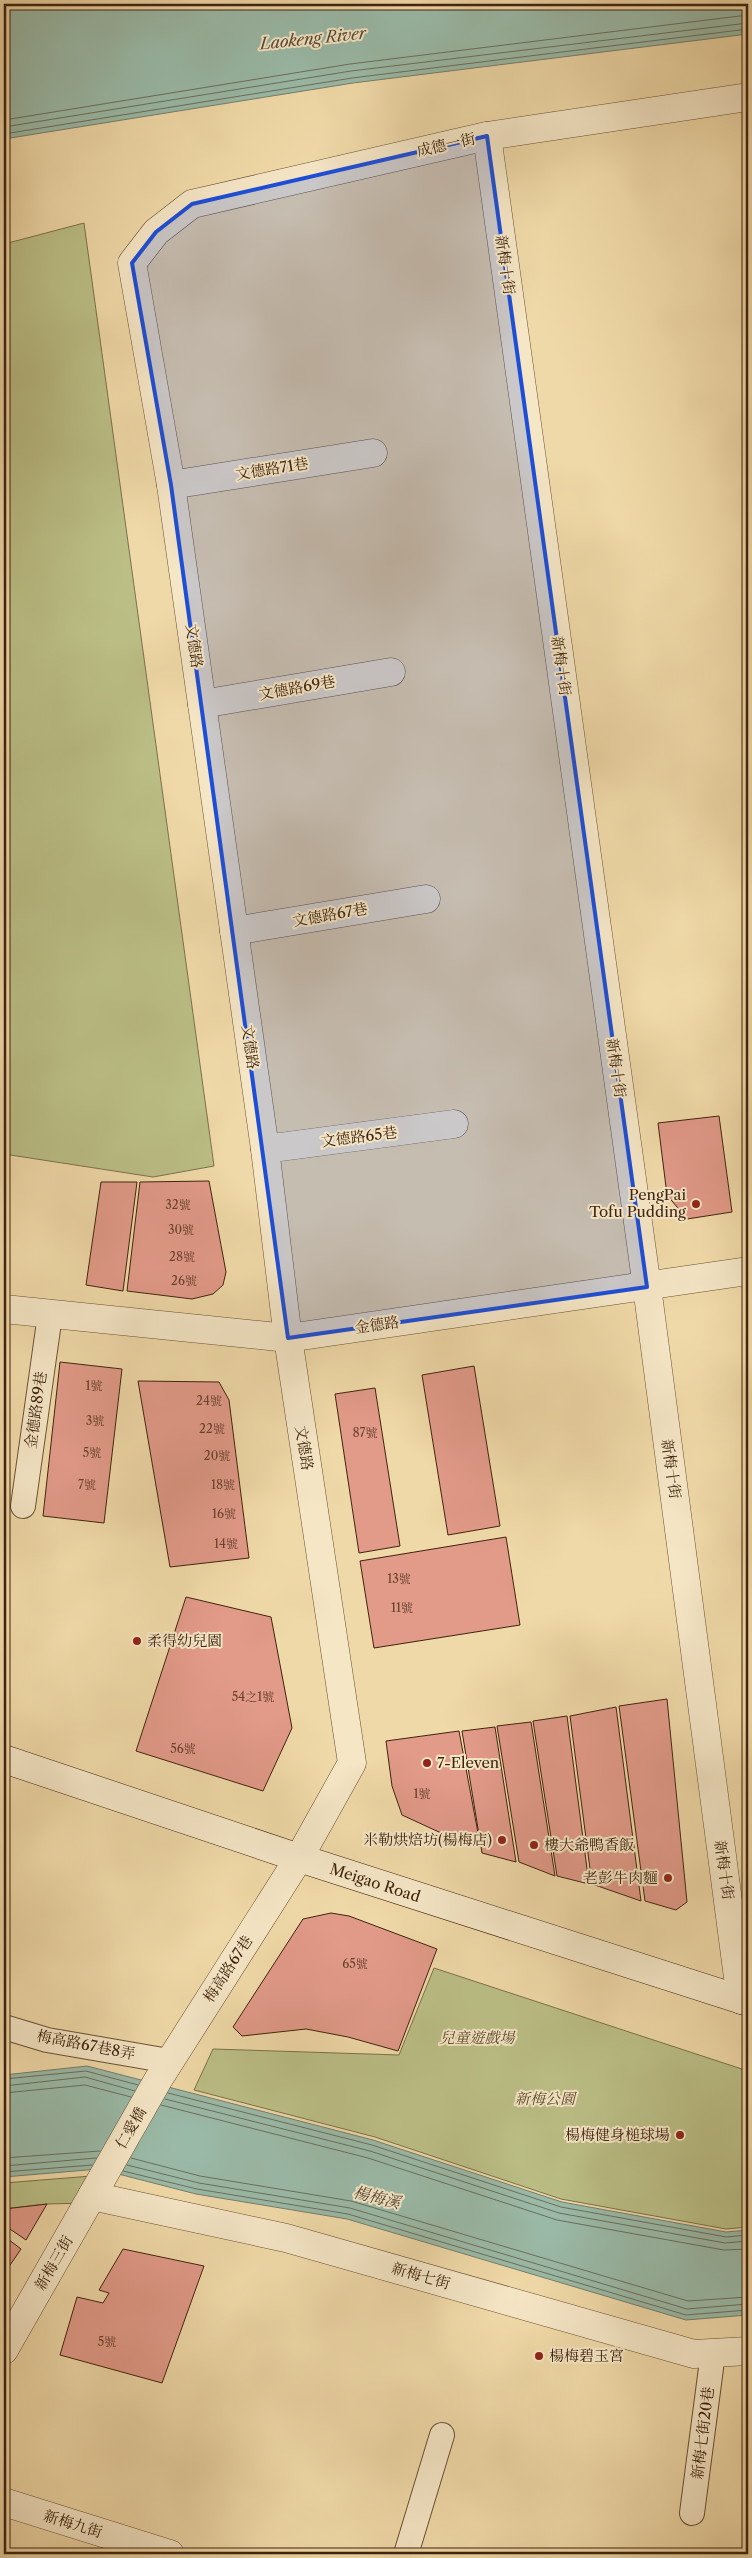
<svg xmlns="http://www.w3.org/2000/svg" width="752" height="2558" font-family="'Libre Caslon Text','Noto Serif TC',serif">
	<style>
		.green { fill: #bbbf86; stroke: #7d714a }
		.water { fill: #9abaa8; stroke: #767e6a }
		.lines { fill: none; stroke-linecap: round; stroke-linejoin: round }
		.shore { stroke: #6c6e5b; stroke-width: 1 }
		.building { fill: #e29a89; stroke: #3f230e }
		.lane-casing { stroke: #6b5034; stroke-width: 26 }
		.street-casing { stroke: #6b5034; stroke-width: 29 }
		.secondary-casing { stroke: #3f230e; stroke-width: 29 }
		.lane { stroke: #f5e6c6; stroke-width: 24 }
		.street { stroke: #f5e6c6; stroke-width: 28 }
		.secondary { stroke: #f5e6c6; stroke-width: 28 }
		.marked { fill: #1d4ed8; fill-opacity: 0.2; stroke: #1d4ed8; stroke-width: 4; stroke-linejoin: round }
		.poi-dot { fill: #8f2418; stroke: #f5e6c6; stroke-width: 2 }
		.labels { text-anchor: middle; stroke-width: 4; stroke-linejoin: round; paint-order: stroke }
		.number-label { font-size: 12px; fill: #68412d }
		.street-label { font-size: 15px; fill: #3f230e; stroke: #f5e6c6 }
		.poi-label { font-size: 15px; fill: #3f230e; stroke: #f5e6c6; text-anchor: end }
		.park-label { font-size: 15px; font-style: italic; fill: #5e4a2c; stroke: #f5e6c6 }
		.water-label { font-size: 16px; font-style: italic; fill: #564934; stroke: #f5e6c6 }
	</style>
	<rect width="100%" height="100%" fill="#f0d9a8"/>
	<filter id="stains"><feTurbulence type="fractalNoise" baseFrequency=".004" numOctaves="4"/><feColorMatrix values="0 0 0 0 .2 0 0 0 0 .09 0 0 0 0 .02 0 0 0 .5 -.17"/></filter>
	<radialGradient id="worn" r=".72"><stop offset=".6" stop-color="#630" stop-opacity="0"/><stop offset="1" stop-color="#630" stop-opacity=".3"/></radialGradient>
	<g class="green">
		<polygon points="84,223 214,1166 153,1177 4,1154 4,244"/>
		<polygon points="434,1968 748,2071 748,2227 726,2229 561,2199 375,2137 194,2090 213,2049 399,2055"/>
		<polygon points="104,2175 88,2203 47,2204 4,2209 4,2183"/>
	</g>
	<g class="water">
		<polygon points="4,4 748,4 748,34 353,83 4,139"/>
		<polygon points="87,2066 373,2140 562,2202 726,2232 748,2230 748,2315 686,2320 347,2219 196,2194 99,2169 4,2177 4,2075"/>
	</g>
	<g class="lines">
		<g class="shore">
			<polyline points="4,120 350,64 748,15"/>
			<polyline points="4,127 351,71 748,23"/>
			<polyline points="4,134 352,78 748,29"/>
			<polyline points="4,2079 86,2071 138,2085"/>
			<polyline points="4,2086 85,2077 135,2091"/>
			<polyline points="4,2093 85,2085 131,2097"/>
			<polyline points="168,2093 372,2145 561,2207 726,2237 748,2235"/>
			<polyline points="165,2099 370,2151 559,2213 725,2243 748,2241"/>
			<polyline points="161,2105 368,2158 557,2220 724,2250 748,2249"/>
			<polyline points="4,2158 100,2151"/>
			<polyline points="131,2158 200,2176 351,2201 688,2301 748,2297"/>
			<polyline points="127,2165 199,2183 350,2208 687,2309 748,2304"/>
			<polyline points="4,2166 96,2158"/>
			<polyline points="123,2171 197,2189 348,2214 686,2315 748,2310"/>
			<polyline points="4,2172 92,2165"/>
		</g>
	</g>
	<g class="building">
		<polygon points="719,1116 732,1212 687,1219 667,1195 658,1123"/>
		<polygon points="209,1181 226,1272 223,1285 213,1294 192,1299 127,1291 140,1182"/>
		<polygon points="101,1182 137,1182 123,1291 86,1285"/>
		<polygon points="60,1362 122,1369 104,1523 43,1516"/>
		<polygon points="474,1366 500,1526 448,1535 422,1375"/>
		<polygon points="138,1381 219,1382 229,1400 249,1558 170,1567"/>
		<polygon points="375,1388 400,1546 359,1553 335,1394"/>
		<polygon points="506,1537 520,1625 374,1648 360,1561"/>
		<polygon points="186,1597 271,1617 292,1728 263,1791 136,1751"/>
		<polygon points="667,1699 687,1902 676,1910 645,1901 619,1706"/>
		<polygon points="616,1707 641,1901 592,1884 570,1716"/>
		<polygon points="567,1716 589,1884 557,1876 533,1721"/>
		<polygon points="531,1722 555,1876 519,1862 497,1726"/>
		<polygon points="495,1727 516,1862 482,1853 462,1731"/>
		<polygon points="459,1731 478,1833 452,1838 402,1815 392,1786 386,1741"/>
		<polygon points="331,1913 349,1916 437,1949 398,2051 348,2037 306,2029 242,2036 233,2027 303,1919"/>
		<polygon points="47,2204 26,2240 4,2225 4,2209"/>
		<polygon points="4,2236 21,2249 4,2274"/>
		<polygon points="123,2249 204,2266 162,2383 60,2355 77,2297 103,2303 109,2293 99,2290"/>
	</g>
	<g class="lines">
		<g class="lane-casing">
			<g id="lane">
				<polyline points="23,1506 50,1315"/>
				<polyline points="4,2027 47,2040 169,2061"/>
				<polyline points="692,2513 713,2353"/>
				<polyline points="406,2554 442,2435"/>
			</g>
		</g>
		<g class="street-casing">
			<g id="street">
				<polyline points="487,136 647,1287 741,2000"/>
				<polyline points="171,485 373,453"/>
				<polyline points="202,704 391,672"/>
				<polyline points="234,931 426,899"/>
				<polyline points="265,1149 454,1124"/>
				<polyline points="4,1309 288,1338 748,1271"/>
				<polyline points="92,2196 286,2238 694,2354 748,2351"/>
				<polyline points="4,2350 158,2080 299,1858 352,1763 288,1338 265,1149 171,485 132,263 156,232 192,204 487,136 748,97"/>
				<polyline points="4,2502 170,2554"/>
			</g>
		</g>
		<g class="secondary-casing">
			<polyline id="secondary" points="4,1759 299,1858 748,2002"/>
		</g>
		<use href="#lane" class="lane"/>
		<use href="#street" class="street"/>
		<use href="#secondary" class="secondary"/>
	</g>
	<path class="marked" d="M 487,136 L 647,1287 L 288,1338 L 171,485 L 132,263 L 156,232 L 192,204 Z"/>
	<g class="poi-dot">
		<circle cx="696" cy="1204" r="5"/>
		<circle cx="137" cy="1641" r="5"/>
		<circle cx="427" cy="1763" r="5"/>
		<circle cx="502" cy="1840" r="5"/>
		<circle cx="534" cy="1845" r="5"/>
		<circle cx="668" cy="1878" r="5"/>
		<circle cx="680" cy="2135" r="5"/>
		<circle cx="539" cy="2356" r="5"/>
	</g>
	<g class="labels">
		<g class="number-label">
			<text x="178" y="1209">32號</text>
			<text x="181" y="1234">30號</text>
			<text x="182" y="1261">28號</text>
			<text x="184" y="1285">26號</text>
			<text x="94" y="1390">1號</text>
			<text x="209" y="1405">24號</text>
			<text x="95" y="1425">3號</text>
			<text x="212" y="1433">22號</text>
			<text x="365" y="1437">87號</text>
			<text x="92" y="1457">5號</text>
			<text x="217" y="1460">20號</text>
			<text x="87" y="1489">7號</text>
			<text x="223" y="1489">18號</text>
			<text x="224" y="1518">16號</text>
			<text x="226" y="1548">14號</text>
			<text x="399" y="1583">13號</text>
			<text x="402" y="1612">11號</text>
			<text x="253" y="1701">54之1號</text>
			<text x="183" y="1753">56號</text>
			<text x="422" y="1798">1號</text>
			<text x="355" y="1968">65號</text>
			<text x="107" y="2346">5號</text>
		</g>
		<g class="street-label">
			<text transform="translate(446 145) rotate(-13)" y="5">成德一街</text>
			<text transform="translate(505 265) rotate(82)" y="5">新梅十街</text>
			<text transform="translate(272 469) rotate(-9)" y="5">文德路71巷</text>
			<text transform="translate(194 646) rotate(82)" y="5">文德路</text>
			<text transform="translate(561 666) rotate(82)" y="5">新梅十街</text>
			<text transform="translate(297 688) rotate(-10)" y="5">文德路69巷</text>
			<text transform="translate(330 915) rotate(-10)" y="5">文德路67巷</text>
			<text transform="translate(250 1047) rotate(82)" y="5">文德路</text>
			<text transform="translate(616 1068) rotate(82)" y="5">新梅十街</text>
			<text transform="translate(359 1137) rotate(-7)" y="5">文德路65巷</text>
			<text transform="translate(377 1325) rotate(-8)" y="5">金德路</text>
			<text transform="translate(36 1410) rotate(-82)" y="5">金德路89巷</text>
			<text transform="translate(304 1448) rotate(81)" y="5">文德路</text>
			<text transform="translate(671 1469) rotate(82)" y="5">新梅十街</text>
			<text transform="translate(724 1870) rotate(82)" y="5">新梅十街</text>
			<text transform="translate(375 1883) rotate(18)" y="5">Meigao Road</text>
			<text transform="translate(228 1969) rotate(-57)" y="5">梅高路67巷</text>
			<text transform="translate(86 2045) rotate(11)" y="5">梅高路67巷8弄</text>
			<text transform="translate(131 2128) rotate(-60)" y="5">仁愛橋</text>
			<text transform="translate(54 2263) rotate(-60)" y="5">新梅三街</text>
			<text transform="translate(421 2276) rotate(16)" y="5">新梅七街</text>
			<text transform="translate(703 2433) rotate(-83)" y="5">新梅七街20巷</text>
			<text transform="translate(73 2524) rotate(17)" y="5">新梅九街</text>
		</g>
		<g class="poi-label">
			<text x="686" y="1200">PengPai<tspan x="686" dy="17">Tofu Pudding</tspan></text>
			<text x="147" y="1646" text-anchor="start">柔得幼兒園</text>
			<text x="437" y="1768" text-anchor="start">7-Eleven</text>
			<text x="492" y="1845">米勒烘焙坊(楊梅店)</text>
			<text x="544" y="1850" text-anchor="start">樓大爺鴨香飯</text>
			<text x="658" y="1883">老彭牛肉麵</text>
			<text x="670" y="2140">楊梅健身槌球場</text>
			<text x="549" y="2361" text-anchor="start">楊梅碧玉宮</text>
		</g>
		<g class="park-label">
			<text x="477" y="2043">兒童遊戲場</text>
			<text x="545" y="2104">新梅公園</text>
		</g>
		<g class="water-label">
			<text transform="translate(313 38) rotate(-6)" y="6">Laokeng River</text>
			<text transform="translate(377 2197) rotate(14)" y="6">楊梅溪</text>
		</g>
	</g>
	<rect width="752" height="2558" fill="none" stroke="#f0d9a8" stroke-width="20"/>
	<rect x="5" y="5" width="742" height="2548" fill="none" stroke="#3f230e" stroke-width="2.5"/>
	<rect x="10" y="10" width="732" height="2538" fill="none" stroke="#3f230e"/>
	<rect width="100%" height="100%" filter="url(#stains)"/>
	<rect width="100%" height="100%" fill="url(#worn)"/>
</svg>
